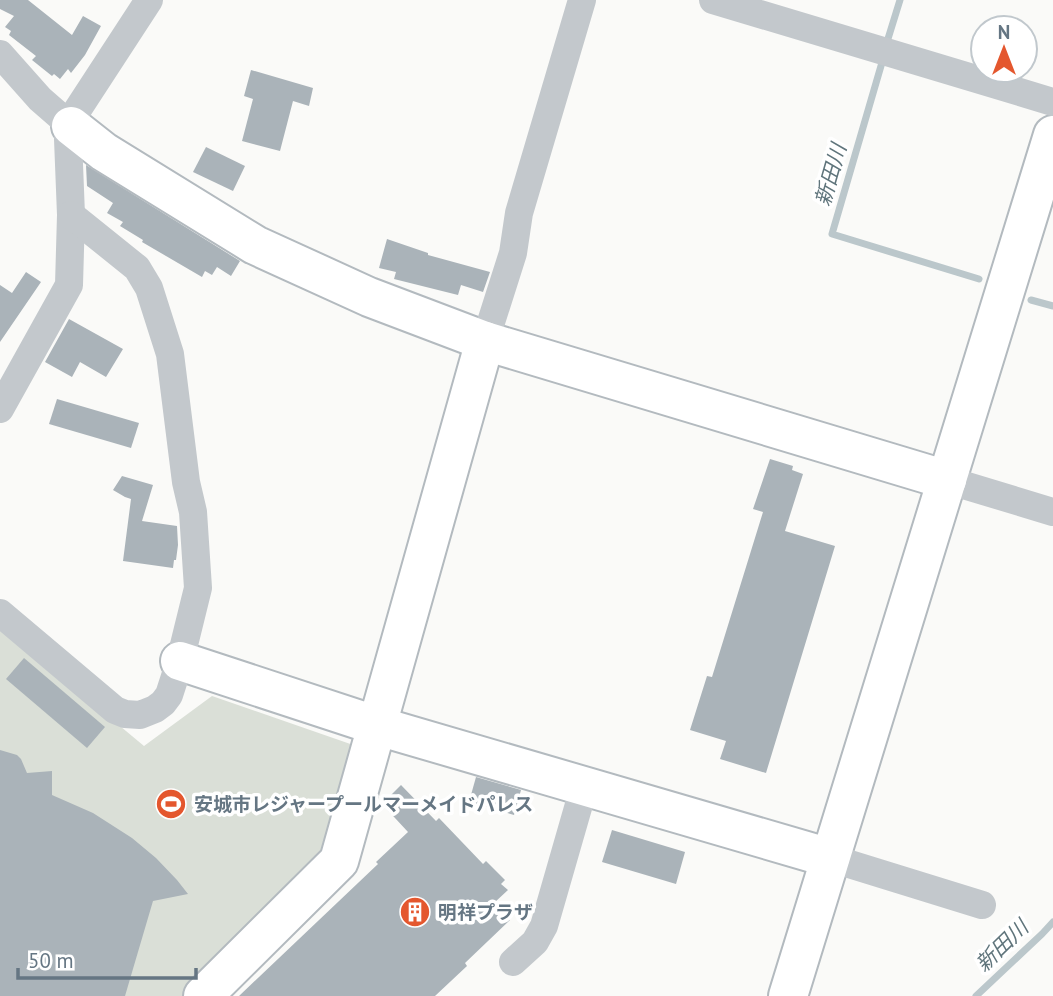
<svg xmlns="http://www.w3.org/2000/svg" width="1053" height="996" font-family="'PT Sans','Noto Sans JP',sans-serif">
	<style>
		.green { fill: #dadfd7 }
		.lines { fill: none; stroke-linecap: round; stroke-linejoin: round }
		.stream { stroke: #bbc7cb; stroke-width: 7 }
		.building { fill: #aab3b9 }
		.secondary-casing { stroke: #b3babf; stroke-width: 42 }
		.street { stroke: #c3c8cc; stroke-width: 28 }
		.secondary { stroke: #fff; stroke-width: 38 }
		.labels { text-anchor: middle; stroke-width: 7; stroke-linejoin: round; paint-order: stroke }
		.poi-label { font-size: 19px; font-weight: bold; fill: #657683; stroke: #fff; text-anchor: start }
		.water-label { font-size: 21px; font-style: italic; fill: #60757c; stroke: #fff }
	</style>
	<rect width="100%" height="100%" fill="#fafaf8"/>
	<polygon class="green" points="0,626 144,746 212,696 359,747 327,861 192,996 0,996"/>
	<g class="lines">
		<g class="stream">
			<polyline points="887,42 900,0"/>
			<polyline points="883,59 832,234 979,279"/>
			<polyline points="1031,300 1053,306"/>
			<polyline points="976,996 1042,934 1053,922"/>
		</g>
	</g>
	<g class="building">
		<polygon points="0,0 28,0 72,35 83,16 101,26 85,55 71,73 68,69 60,79 54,74 52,76 32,60 36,56 9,35 11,31 5,27 14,16 0,9"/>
		<polygon points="251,70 313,88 309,106 293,101 280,151 242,141 253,99 244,96"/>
		<polygon points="206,147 245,166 233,191 193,172"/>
		<polygon points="86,165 240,261 231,276 217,267 212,275 205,271 202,277 142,242 143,240 120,226 123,222 107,213 113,203 87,186"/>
		<polygon points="387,239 428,253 428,255 490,272 483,292 461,285 458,295 394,279 396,272 379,268"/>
		<polygon points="26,272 41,282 0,342 0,285 12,293"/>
		<polygon points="69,319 123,349 106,377 80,362 72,377 45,362"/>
		<polygon points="57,399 139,423 131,448 49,424"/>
		<polygon points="770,459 793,466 792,470 803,474 785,531 835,546 766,773 720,759 726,741 690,730 707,676 712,677 763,512 753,509"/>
		<polygon points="122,476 153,485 142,521 177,526 178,545 176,560 174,560 173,568 123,561 131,499 125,497 113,490"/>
		<polygon points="24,658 105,727 87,748 6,679"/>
		<polygon points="0,750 17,755 21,759 27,773 52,771 52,795 93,813 132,838 156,858 177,880 188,894 153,901 125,996 0,996"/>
		<polygon points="476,777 521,790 514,815 469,802"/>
		<polygon points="401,785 436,821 439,818 483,864 486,861 505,880 501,884 508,890 494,903 510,920 465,963 467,966 435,996 239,996 378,864 376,862 408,832 382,804"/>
		<polygon points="612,830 685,852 676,884 602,862"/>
	</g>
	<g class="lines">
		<g class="secondary-casing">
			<g id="secondary">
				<polyline points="71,126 104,152 255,245 369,297 485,341 947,480"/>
				<polyline points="180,661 378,726 830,858"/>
				<polyline points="203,996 339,861 485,341"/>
				<polyline points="788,996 1053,135"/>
			</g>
		</g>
		<g class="street">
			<polyline points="713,0 1053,102"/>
			<polyline points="0,54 40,99 71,126"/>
			<polyline points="485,341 513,253 519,213 582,0"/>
			<polyline points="0,409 69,285 71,215 68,139 76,112 149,0"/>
			<polyline points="947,480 1053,512"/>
			<polyline points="0,613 115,710 125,714 140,715 155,709 163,703 169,695 180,661 198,588 193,512 186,482 170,354 149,288 137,268 71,215"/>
			<polyline points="830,858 982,905"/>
			<polyline points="513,962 535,942 544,926 584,787"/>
		</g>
		<use href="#secondary" class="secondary"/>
	</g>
	<defs>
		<g id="stadium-disc" transform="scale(1.575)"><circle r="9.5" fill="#e4572e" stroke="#fff"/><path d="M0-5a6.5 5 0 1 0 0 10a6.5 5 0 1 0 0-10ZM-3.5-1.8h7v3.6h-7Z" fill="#fff"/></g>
		<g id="building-disc" transform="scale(1.575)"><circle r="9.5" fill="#e4572e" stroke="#fff"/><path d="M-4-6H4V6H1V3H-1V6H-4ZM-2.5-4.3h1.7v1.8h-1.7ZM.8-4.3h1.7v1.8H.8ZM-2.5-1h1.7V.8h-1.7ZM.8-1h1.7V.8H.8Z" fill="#fff"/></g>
	</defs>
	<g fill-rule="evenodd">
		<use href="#stadium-disc" x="171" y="804"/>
		<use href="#building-disc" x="415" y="912"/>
	</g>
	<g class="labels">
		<g class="poi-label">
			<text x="194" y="811">安城市レジャープールマーメイドパレス</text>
			<text x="438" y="919">明祥プラザ</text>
		</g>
		<g class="water-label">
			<text transform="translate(831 175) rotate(-74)" y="7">新田川</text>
			<text transform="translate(1002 946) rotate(-44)" y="7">新田川</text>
		</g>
	</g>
	<g transform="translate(1004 49)"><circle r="33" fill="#ffffff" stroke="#c1c8cd" stroke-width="2"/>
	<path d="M0-5L12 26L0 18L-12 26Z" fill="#e4572e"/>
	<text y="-10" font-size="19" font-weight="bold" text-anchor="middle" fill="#657683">N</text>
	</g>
	<path d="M18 968v10h178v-10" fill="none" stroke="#657683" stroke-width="3.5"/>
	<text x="28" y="968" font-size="21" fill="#657683" stroke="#ffffff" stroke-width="5" paint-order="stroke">50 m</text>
</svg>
